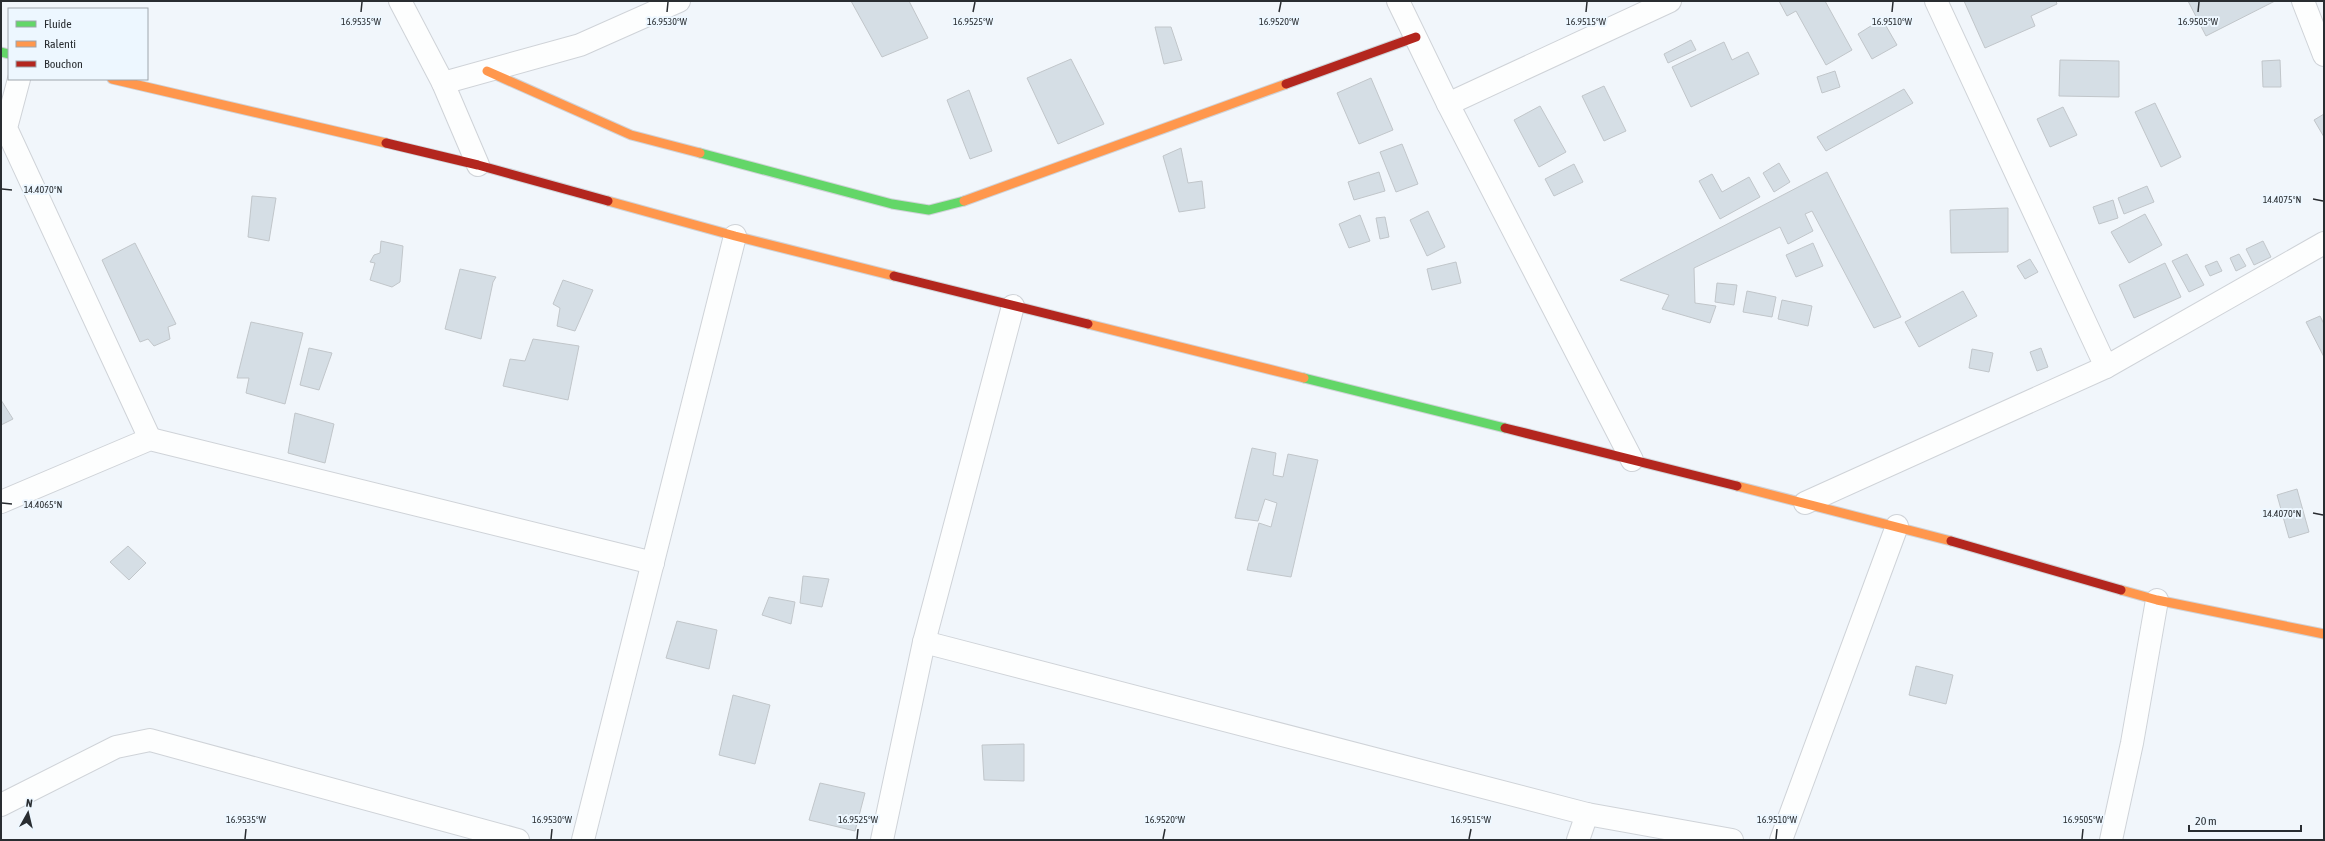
<svg xmlns="http://www.w3.org/2000/svg" width="2325" height="841" font-family="'Asap Condensed',sans-serif">
	<style>
		.building { fill: #d5dee5; stroke: #c1c6ca }
		.lines { fill: none; stroke-linecap: round; stroke-linejoin: round }
		.street-casing { stroke: #cfd3d8; stroke-width: 24 }
		.fast-casing { stroke: #cfd3d8; stroke-width: 11 }
		.slow-casing { stroke: #cfd3d8; stroke-width: 11 }
		.jam-casing { stroke: #cfd3d8; stroke-width: 11 }
		.street { stroke: #fdfefe; stroke-width: 22 }
		.fast { stroke: #63d668; stroke-width: 9 }
		.slow { stroke: #ff974d; stroke-width: 9 }
		.jam { stroke: #b3261e; stroke-width: 9 }
		.ticks { fill: none; stroke: #292d31; stroke-width: 1.5 }
		.ticks-label { font-size: 10px; text-anchor: middle; fill: #292d31; stroke: #edf7ff; stroke-width: 4; stroke-linejoin: round; paint-order: stroke }
	</style>
	<rect width="100%" height="100%" fill="#f1f6fb"/>
	<g class="building">
		<polygon points="851,1 909,1 928,38 882,57"/>
		<polygon points="1779,1 1825,1 1852,50 1826,65 1796,11 1787,16"/>
		<polygon points="1964,1 2056,1 2057,4 2031,16 2035,26 1985,48"/>
		<polygon points="2188,1 2275,1 2206,36"/>
		<polygon points="1882,19 1897,45 1872,59 1858,34"/>
		<polygon points="1155,27 1171,27 1182,60 1164,64"/>
		<polygon points="1691,40 1696,50 1668,63 1664,54"/>
		<polygon points="1724,42 1732,60 1748,52 1759,74 1691,107 1672,67"/>
		<polygon points="1071,59 1104,124 1058,144 1027,78"/>
		<polygon points="2060,60 2119,61 2119,97 2059,96"/>
		<polygon points="2280,60 2281,87 2263,87 2262,61"/>
		<polygon points="1835,71 1840,87 1822,93 1817,77"/>
		<polygon points="1371,78 1393,130 1359,144 1337,93"/>
		<polygon points="1604,86 1626,131 1604,141 1582,96"/>
		<polygon points="1904,89 1913,103 1826,151 1817,137"/>
		<polygon points="969,90 992,151 970,159 947,100"/>
		<polygon points="2155,103 2181,157 2161,167 2135,112"/>
		<polygon points="1540,106 1566,152 1539,167 1514,120"/>
		<polygon points="2063,107 2077,135 2050,147 2037,119"/>
		<polygon points="2324,114 2324,137 2314,120"/>
		<polygon points="1402,144 1418,184 1396,192 1380,152"/>
		<polygon points="1181,148 1188,183 1202,181 1205,208 1179,212 1163,156"/>
		<polygon points="1779,163 1790,182 1774,192 1763,173"/>
		<polygon points="1574,164 1583,182 1554,196 1545,179"/>
		<polygon points="1379,172 1385,191 1354,200 1348,182"/>
		<polygon points="1827,172 1901,317 1874,328 1812,211 1805,214 1813,231 1788,244 1780,227 1694,268 1695,303 1716,306 1710,323 1662,309 1669,295 1620,280"/>
		<polygon points="1712,174 1722,192 1749,177 1760,197 1720,219 1699,181"/>
		<polygon points="2147,186 2154,202 2124,214 2118,198"/>
		<polygon points="252,196 276,198 269,241 248,237"/>
		<polygon points="2113,200 2118,218 2099,224 2093,207"/>
		<polygon points="2008,208 2008,252 1951,253 1950,210"/>
		<polygon points="1428,211 1445,247 1427,256 1410,220"/>
		<polygon points="2145,214 2162,245 2129,263 2111,232"/>
		<polygon points="1360,215 1370,241 1349,248 1339,224"/>
		<polygon points="1385,217 1389,237 1380,239 1376,218"/>
		<polygon points="381,241 403,246 400,282 392,287 370,280 375,263 370,262 374,255 380,253"/>
		<polygon points="2263,241 2271,257 2254,265 2246,249"/>
		<polygon points="135,243 176,324 168,327 170,339 154,346 148,339 140,342 102,260"/>
		<polygon points="1813,243 1823,266 1796,277 1786,255"/>
		<polygon points="2187,254 2204,285 2189,292 2172,261"/>
		<polygon points="2239,254 2246,266 2236,271 2230,258"/>
		<polygon points="2030,259 2038,272 2025,279 2017,266"/>
		<polygon points="2217,261 2222,271 2210,276 2205,266"/>
		<polygon points="1456,262 1461,283 1432,290 1427,269"/>
		<polygon points="2165,263 2181,297 2134,318 2119,285"/>
		<polygon points="460,269 496,277 493,282 481,339 445,329"/>
		<polygon points="563,280 593,290 575,331 557,326 560,308 553,304"/>
		<polygon points="1717,283 1737,285 1734,305 1715,302"/>
		<polygon points="1747,291 1776,297 1772,317 1743,312"/>
		<polygon points="1963,291 1977,316 1919,347 1905,322"/>
		<polygon points="1782,300 1812,306 1808,326 1778,319"/>
		<polygon points="2320,316 2324,324 2324,357 2306,322"/>
		<polygon points="251,322 303,333 285,404 246,393 249,378 237,378"/>
		<polygon points="533,339 579,346 568,400 503,386 510,359 525,361"/>
		<polygon points="309,348 332,353 319,390 300,385"/>
		<polygon points="2041,348 2048,367 2037,371 2030,352"/>
		<polygon points="1972,349 1993,353 1989,372 1969,368"/>
		<polygon points="1,400 13,419 1,425"/>
		<polygon points="295,413 334,424 325,463 288,453"/>
		<polygon points="1252,448 1276,453 1273,475 1283,477 1288,454 1318,460 1291,577 1247,570 1259,523 1271,527 1277,503 1265,499 1258,521 1235,518"/>
		<polygon points="2297,489 2309,532 2289,538 2277,495"/>
		<polygon points="128,546 146,563 129,580 110,562"/>
		<polygon points="803,576 829,579 822,607 800,603"/>
		<polygon points="769,597 795,602 791,624 762,615"/>
		<polygon points="677,621 717,630 709,669 666,658"/>
		<polygon points="1916,666 1953,675 1946,704 1909,695"/>
		<polygon points="733,695 770,705 755,764 719,755"/>
		<polygon points="1024,744 1024,781 984,780 982,745"/>
		<polygon points="820,783 865,793 855,831 809,820"/>
	</g>
	<g class="lines">
		<g class="street-casing">
			<g id="street">
				<polyline points="400,1 443,83 478,165"/>
				<polyline points="1398,1 1448,104 1632,460"/>
				<polyline points="1936,1 2106,367"/>
				<polyline points="2303,1 2324,55"/>
				<polyline points="19,79 6,128 150,439"/>
				<polyline points="443,83 580,45 679,1"/>
				<polyline points="1448,104 1670,1"/>
				<polyline points="1,502 150,439 653,563"/>
				<polyline points="1805,503 2106,367 2324,243"/>
				<polyline points="924,642 1587,814 1732,840"/>
				<polyline points="1,805 116,747 150,740 518,840"/>
				<polyline points="583,840 735,236"/>
				<polyline points="882,840 924,642 1013,306"/>
				<polyline points="1578,840 1587,814"/>
				<polyline points="1781,840 1897,526"/>
				<polyline points="2111,840 2132,743 2157,600"/>
			</g>
		</g>
		<g class="fast-casing">
			<g id="fast">
				<polyline points="1,52 9,54"/>
				<polyline points="700,153 892,204 929,210 964,201"/>
				<polyline points="1304,378 1505,428"/>
			</g>
		</g>
		<g class="slow-casing">
			<g id="slow">
				<polyline points="487,71 631,135 700,153"/>
				<polyline points="112,79 386,143"/>
				<polyline points="608,201 735,236 894,276"/>
				<polyline points="964,201 1286,84"/>
				<polyline points="1088,324 1304,378"/>
				<polyline points="1737,486 1951,541"/>
				<polyline points="2121,590 2157,600 2324,634"/>
			</g>
		</g>
		<g class="jam-casing">
			<g id="jam">
				<polyline points="1286,84 1416,37"/>
				<polyline points="386,143 478,165 608,201"/>
				<polyline points="894,276 1088,324"/>
				<polyline points="1505,428 1737,486"/>
				<polyline points="1951,541 2121,590"/>
			</g>
		</g>
		<use href="#street" class="street"/>
		<use href="#fast" class="fast"/>
		<use href="#slow" class="slow"/>
		<use href="#jam" class="jam"/>
	</g>
	<path class="ticks" d="M 361,12 L 362,2M 667,12 L 668,2M 973,12 L 975,2M 1279,12 L 1281,2M 1586,12 L 1587,2M 1892,12 L 1893,2M 2198,12 L 2199,2M 2,189 L 12,190M 2313,199 L 2323,201M 2,503 L 12,504M 2313,513 L 2323,515M 245,839 L 246,829M 551,839 L 552,829M 857,839 L 858,829M 1163,839 L 1165,829M 1469,839 L 1471,829M 1776,839 L 1777,829M 2082,839 L 2083,829"/>
	<g class="ticks-label">
		<text x="361" y="25">16.9535°W</text>
		<text x="667" y="25">16.9530°W</text>
		<text x="973" y="25">16.9525°W</text>
		<text x="1279" y="25">16.9520°W</text>
		<text x="1586" y="25">16.9515°W</text>
		<text x="1892" y="25">16.9510°W</text>
		<text x="2198" y="25">16.9505°W</text>
		<text x="43" y="193">14.4070°N</text>
		<text x="2282" y="203">14.4075°N</text>
		<text x="43" y="508">14.4065°N</text>
		<text x="2282" y="517">14.4070°N</text>
		<text x="246" y="823">16.9535°W</text>
		<text x="552" y="823">16.9530°W</text>
		<text x="858" y="823">16.9525°W</text>
		<text x="1165" y="823">16.9520°W</text>
		<text x="1471" y="823">16.9515°W</text>
		<text x="1777" y="823">16.9510°W</text>
		<text x="2083" y="823">16.9505°W</text>
	</g>
	<rect width="2325" height="841" fill="none" stroke="#292d31" stroke-width="4"/>
	<rect x="8" y="8" width="140" height="72" fill="#edf7ff" stroke="#9fa6ad"/>
	<rect x="16" y="21" width="20" height="6" fill="#63d668" stroke="#9fa6ad"/>
	<text x="44" y="28" font-size="12" fill="#292d31">Fluide</text>
	<rect x="16" y="41" width="20" height="6" fill="#ff974d" stroke="#9fa6ad"/>
	<text x="44" y="48" font-size="12" fill="#292d31">Ralenti</text>
	<rect x="16" y="61" width="20" height="6" fill="#b3261e" stroke="#9fa6ad"/>
	<text x="44" y="68" font-size="12" fill="#292d31">Bouchon</text>
	<g transform="translate(28 813) rotate(8)" stroke="#edf7ff" stroke-width="3" paint-order="stroke">
	<path d="M0-3L7 15L0 10L-7 15Z" fill="#292d31"/>
	<text y="-6" font-size="11" font-weight="bold" text-anchor="middle" fill="#292d31">N</text>
	</g>
	<path d="M2189 825v6h112v-6" fill="none" stroke="#292d31" stroke-width="2"/>
	<text x="2195" y="825" font-size="12" fill="#292d31" stroke="#edf7ff" stroke-width="3" paint-order="stroke">20 m</text>
</svg>
